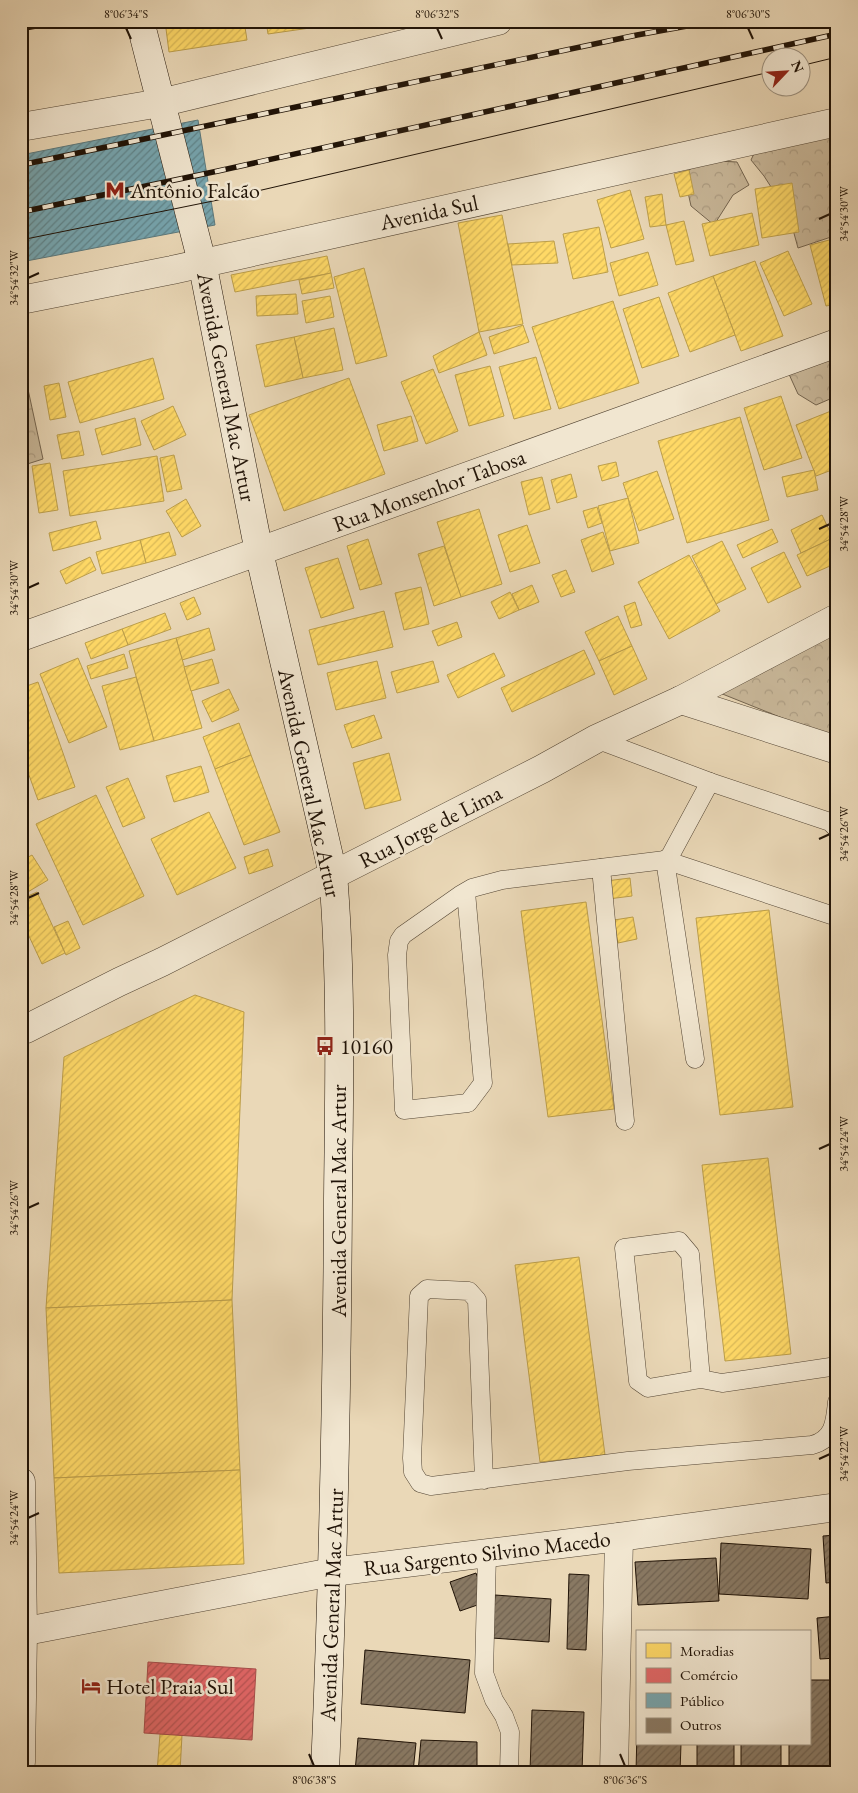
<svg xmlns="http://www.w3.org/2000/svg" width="858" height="1793" font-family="'EB Garamond',serif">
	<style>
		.forest { fill: url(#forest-crowns); stroke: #746550 }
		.homes { fill: url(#homes-hatch); stroke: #bc9e4a }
		.shops { fill: url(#shops-hatch); stroke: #a64d4a }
		.public { fill: url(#public-hatch); stroke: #5c797d }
		.building { fill: url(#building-hatch); stroke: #201307 }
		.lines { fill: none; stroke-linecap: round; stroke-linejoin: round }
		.service-casing { stroke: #524433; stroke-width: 19 }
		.minor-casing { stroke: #524433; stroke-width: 29 }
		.secondary-casing { stroke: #201307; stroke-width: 29 }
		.service { stroke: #f1e6d0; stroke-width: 18 }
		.minor { stroke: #f1e6d0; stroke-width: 28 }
		.secondary { stroke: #f1e6d0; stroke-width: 28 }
		.tram { stroke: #201307; stroke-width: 1 }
		.rail-casing { stroke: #201307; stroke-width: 5.5 }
		.rail { stroke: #f1e6d0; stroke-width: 4; stroke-dasharray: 11; stroke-linecap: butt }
		.ticks { fill: none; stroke: #201307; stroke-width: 2 }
		.labels { text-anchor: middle; stroke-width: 5; stroke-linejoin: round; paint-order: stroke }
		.poi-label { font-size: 22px; fill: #201307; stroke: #f1e6d0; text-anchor: start }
		.street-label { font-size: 22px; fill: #201307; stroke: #f1e6d0 }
		.neatline { fill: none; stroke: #201307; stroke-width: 2 }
		.ticks-label { font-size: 12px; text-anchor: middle; fill: #201307 }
	</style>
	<defs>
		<pattern id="forest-crowns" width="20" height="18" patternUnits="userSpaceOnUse" patternTransform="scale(1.25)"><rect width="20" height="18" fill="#c8b799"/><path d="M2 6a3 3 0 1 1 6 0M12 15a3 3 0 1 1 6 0" fill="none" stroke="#ac9c82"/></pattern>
		<pattern id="homes-hatch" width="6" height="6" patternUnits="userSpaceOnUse" patternTransform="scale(1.25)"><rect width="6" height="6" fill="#ffd966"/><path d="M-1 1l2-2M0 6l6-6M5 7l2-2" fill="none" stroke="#dab957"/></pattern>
		<pattern id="shops-hatch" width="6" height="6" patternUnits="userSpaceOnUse" patternTransform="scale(1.25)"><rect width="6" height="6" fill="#e06666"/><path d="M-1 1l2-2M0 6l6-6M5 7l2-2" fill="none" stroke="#b55352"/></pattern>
		<pattern id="public-hatch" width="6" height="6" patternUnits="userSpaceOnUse" patternTransform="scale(1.25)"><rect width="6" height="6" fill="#76a5af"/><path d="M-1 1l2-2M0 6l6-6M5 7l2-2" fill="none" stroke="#60858c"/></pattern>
		<pattern id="building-hatch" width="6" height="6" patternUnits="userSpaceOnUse" patternTransform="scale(1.25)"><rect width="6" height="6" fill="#897963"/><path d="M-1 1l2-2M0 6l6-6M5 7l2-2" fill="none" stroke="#706250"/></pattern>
	</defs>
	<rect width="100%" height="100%" fill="#ead8b7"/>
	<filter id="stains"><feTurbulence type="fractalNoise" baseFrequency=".004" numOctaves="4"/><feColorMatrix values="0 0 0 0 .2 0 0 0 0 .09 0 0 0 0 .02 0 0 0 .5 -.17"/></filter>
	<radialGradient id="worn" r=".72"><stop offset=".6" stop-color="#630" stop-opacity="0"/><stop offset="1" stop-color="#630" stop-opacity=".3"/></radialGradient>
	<g class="forest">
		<polygon points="837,127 837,235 798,248 789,215 764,176 751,160 758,145"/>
		<polygon points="702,160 737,162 749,185 733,195 714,225 691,206 684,174"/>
		<polygon points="835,358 837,361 837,396 816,405 798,394 788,372"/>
		<polygon points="23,366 43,459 21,466 21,367"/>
		<polygon points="837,629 837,740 715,691"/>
	</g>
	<g class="homes">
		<polygon points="165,21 244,21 247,40 169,52"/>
		<polygon points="266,21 309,21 310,28 268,34"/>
		<polygon points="689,170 694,194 680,197 674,174"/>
		<polygon points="792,183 799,232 762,238 755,189"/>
		<polygon points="630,190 644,239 611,248 597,200"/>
		<polygon points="662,194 666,225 650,227 645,197"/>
		<polygon points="752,213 759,245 710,256 702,224"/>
		<polygon points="502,215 523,324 479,332 458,223"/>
		<polygon points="684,221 694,261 676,265 666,225"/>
		<polygon points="599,227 608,272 573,279 563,234"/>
		<polygon points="837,238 837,304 826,306 810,245"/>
		<polygon points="554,241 558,263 512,265 508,244"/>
		<polygon points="788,251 812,304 784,316 760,263"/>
		<polygon points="648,252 658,285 619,296 610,263"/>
		<polygon points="327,256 331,273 235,292 231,275"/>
		<polygon points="755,261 783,336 741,351 713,276"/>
		<polygon points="364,268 387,356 356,364 334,277"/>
		<polygon points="331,273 334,288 302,294 299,280"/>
		<polygon points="713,276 735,335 690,352 668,293"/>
		<polygon points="296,294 298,314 257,316 256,296"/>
		<polygon points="330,296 334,317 306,323 302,301"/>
		<polygon points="659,297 679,356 642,368 623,309"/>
		<polygon points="613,301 639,383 559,409 532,327"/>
		<polygon points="523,325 529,342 494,354 489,337"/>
		<polygon points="334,328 343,370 303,378 294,337"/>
		<polygon points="479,332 487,355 439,373 433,356"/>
		<polygon points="294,337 303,378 265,387 256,345"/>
		<polygon points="536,357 551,409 514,419 499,367"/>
		<polygon points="153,358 164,399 80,423 68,382"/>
		<polygon points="490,366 504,416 469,426 455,375"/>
		<polygon points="433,369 458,431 426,444 401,382"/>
		<polygon points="349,378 385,474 284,511 249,415"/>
		<polygon points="59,383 66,417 50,420 44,386"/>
		<polygon points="781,396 802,458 764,470 744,408"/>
		<polygon points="173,406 186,435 154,450 141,421"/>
		<polygon points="831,411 837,426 837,468 816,476 796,425"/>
		<polygon points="411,416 418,441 384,451 377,425"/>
		<polygon points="740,417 769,520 687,543 658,441"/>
		<polygon points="135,418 141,445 102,455 95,429"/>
		<polygon points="79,431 84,455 62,459 57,435"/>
		<polygon points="174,455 182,489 167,492 160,458"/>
		<polygon points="157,456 164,501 70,516 63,471"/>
		<polygon points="616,462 619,476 602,481 598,466"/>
		<polygon points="50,463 58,510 39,513 32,466"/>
		<polygon points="814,470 818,490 787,497 782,477"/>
		<polygon points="657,471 674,519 639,531 623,483"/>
		<polygon points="571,474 577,497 557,503 551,480"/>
		<polygon points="542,477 550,509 529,515 521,482"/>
		<polygon points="628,498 639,543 610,551 598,506"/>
		<polygon points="186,499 201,526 182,537 166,511"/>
		<polygon points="597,507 602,523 588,528 583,511"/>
		<polygon points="479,509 502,584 461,597 437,522"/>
		<polygon points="822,515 833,538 801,553 791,530"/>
		<polygon points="96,521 101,539 53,551 49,533"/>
		<polygon points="527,525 540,563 510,572 498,535"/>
		<polygon points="772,529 778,542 743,558 737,545"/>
		<polygon points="169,532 176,555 146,563 140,540"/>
		<polygon points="603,532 614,564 592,572 581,540"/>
		<polygon points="837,536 837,563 807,576 797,555"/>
		<polygon points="368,539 382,584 360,590 347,546"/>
		<polygon points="140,540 146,563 102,574 96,552"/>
		<polygon points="722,541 746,589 716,604 692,556"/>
		<polygon points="444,546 461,597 434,606 418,554"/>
		<polygon points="784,552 801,587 768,603 751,568"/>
		<polygon points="689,555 720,611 669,639 638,582"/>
		<polygon points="90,557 96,570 66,584 60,571"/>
		<polygon points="338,558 354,608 321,618 305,568"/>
		<polygon points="566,570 575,592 561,597 552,575"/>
		<polygon points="532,585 539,602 519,610 512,594"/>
		<polygon points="421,587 429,624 404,630 395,593"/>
		<polygon points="510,592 519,610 499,619 491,602"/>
		<polygon points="194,597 201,614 187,620 180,603"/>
		<polygon points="635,602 642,625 631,628 624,606"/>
		<polygon points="384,611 393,647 318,665 309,630"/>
		<polygon points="165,613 171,629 128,645 122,629"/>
		<polygon points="618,616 632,646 599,661 585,632"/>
		<polygon points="457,622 462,637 438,646 432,631"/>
		<polygon points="209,628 215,650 182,660 176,638"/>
		<polygon points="122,629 128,645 91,659 85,643"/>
		<polygon points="176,638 202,728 154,741 129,651"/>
		<polygon points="632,646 647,679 614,695 599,661"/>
		<polygon points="584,650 595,674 512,712 501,688"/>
		<polygon points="494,653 505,676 458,698 447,675"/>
		<polygon points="124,654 128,668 91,679 87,666"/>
		<polygon points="78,658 107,727 69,743 40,674"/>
		<polygon points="212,659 219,683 191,691 184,667"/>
		<polygon points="377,661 386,698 336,710 327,673"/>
		<polygon points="433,661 439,682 397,693 391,672"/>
		<polygon points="136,677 154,741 120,750 102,686"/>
		<polygon points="38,682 75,787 38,800 21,753 21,688"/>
		<polygon points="229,689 239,710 212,722 202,701"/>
		<polygon points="374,715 382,738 352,748 344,725"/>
		<polygon points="239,723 251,755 215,769 203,737"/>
		<polygon points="389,753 401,800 365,809 353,763"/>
		<polygon points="251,755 280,832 244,845 215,769"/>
		<polygon points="201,766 209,792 174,802 166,776"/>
		<polygon points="128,778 145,818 123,827 106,787"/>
		<polygon points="21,783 27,796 21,799"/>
		<polygon points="96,795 144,896 83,925 36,824"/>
		<polygon points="209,812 236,868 177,895 151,839"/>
		<polygon points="268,849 273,866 249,874 244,857"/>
		<polygon points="32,855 48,880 21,896 21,861"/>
		<polygon points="630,878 632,896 608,899 606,881"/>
		<polygon points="37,892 65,953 42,964 21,919 21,899"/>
		<polygon points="586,902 614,1109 548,1117 521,911"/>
		<polygon points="769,910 793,1107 720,1115 696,918"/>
		<polygon points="633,917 637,939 618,943 614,920"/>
		<polygon points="68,921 80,948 66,955 54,927"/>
		<polygon points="195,995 244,1012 232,1300 46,1308 64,1057"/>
		<polygon points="768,1158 791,1354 725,1361 702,1165"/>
		<polygon points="579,1257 605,1455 540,1462 515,1265"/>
		<polygon points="232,1300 240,1470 54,1478 46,1308"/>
		<polygon points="240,1470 244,1564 59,1573 54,1478"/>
		<polygon points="160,1734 182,1735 180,1772 157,1772"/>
	</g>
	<polygon class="shops" points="148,1662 256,1669 252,1740 144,1733"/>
	<polygon class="public" points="198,120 215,225 21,262 21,155"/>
	<g class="building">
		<polygon points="21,21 66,21 66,23 21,31"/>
		<polygon points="837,1535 837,1582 826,1583 823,1536"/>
		<polygon points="721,1543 811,1549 808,1599 719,1594"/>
		<polygon points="716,1558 719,1601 638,1605 635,1562"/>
		<polygon points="476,1573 486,1602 460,1611 450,1582"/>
		<polygon points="569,1574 589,1575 586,1650 567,1649"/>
		<polygon points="495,1595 551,1599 549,1642 492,1638"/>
		<polygon points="837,1616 837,1658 820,1659 817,1618"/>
		<polygon points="365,1650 470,1660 465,1713 361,1704"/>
		<polygon points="809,1680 834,1680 834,1772 789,1772 789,1744 809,1744"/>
		<polygon points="532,1710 584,1712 582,1772 530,1772"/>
		<polygon points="637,1731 637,1744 681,1744 680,1772 636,1772"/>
		<polygon points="358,1738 416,1743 413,1772 355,1772"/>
		<polygon points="421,1740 477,1742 477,1772 418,1772"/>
		<rect x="697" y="1744" width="37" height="28"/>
		<polygon points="741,1744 781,1744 781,1769 741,1768"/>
	</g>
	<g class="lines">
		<g class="service-casing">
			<g id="service">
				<polyline points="596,739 710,782 830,822 837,829"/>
				<polyline points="665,860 695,1059"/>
				<polyline points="665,860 670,856 710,782"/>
				<polyline points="601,868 625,1121"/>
				<polyline points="466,892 483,1083 468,1103 404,1110 397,955 399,941 403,935 460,895 472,888 502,880 665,860 837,917"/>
				<polyline points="701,1379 648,1388 638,1381 624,1248 679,1241 690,1254 701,1379 722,1383 837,1366"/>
				<path d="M 484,1480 L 477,1300 L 469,1291 L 427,1289 L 419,1296 L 412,1458 L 413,1472 L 420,1483 L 431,1486 L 628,1461 L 812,1445 C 834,1439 835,1422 837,1402"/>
				<polyline points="487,1554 484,1673 494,1700 504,1716 510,1732 509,1772"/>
			</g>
		</g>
		<g class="minor-casing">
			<g id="minor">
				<polyline points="21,127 160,103 498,21"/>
				<polyline points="21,300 172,270 837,122"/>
				<polyline points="21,637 837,343"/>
				<polyline points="681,700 837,750"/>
				<polyline points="21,1029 26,1029 119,982 162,962 542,769 596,739 681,700 837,618"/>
				<polyline points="21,1482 23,1632 21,1762"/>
				<polyline points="21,1632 332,1572 619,1537 837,1507"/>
				<polyline points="614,1772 619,1537"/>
			</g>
		</g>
		<g class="secondary-casing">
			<path id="secondary" d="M 140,21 L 202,262 L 259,552 L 333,874 C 342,982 339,1091 338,1199 C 337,1390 333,1581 325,1772"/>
		</g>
		<use href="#service" class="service"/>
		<use href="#minor" class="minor"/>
		<use href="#secondary" class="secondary"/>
		<g class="tram">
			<polyline points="800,66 837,57"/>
			<polyline points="21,240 223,199 770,72"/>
		</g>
		<g class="rail-casing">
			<g id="rail">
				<polyline points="21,165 637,35 715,21"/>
				<polyline points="21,212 218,171 837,34"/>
			</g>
		</g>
		<use href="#rail" class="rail"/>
	</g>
	<path class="ticks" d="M 126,28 L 131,39M 437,28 L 442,39M 748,28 L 753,39M 819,219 L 830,214M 28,278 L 39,273M 819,529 L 830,524M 28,588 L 39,583M 819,839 L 830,834M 28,898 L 39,893M 819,1149 L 830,1144M 28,1208 L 39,1203M 819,1459 L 830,1454M 28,1518 L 39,1513M 309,1754 L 314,1766M 620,1754 L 625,1766"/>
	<defs>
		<g id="metro-bare" transform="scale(1.5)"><path d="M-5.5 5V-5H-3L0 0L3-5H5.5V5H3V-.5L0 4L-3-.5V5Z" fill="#8f2418" stroke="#f1e6d0" stroke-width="2.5" paint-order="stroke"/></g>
		<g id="bus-bare" transform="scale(1.5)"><path d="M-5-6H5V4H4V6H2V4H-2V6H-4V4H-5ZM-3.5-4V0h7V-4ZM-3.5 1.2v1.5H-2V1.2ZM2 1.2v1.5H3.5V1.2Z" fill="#8f2418" stroke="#f1e6d0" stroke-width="2.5" paint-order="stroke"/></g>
		<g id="hotel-bare" transform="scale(1.5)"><path d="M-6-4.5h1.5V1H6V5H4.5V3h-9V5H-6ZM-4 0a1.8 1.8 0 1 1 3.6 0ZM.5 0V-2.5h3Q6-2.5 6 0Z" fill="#8f2418" stroke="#f1e6d0" stroke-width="2.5" paint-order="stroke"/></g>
	</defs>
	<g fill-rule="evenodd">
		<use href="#metro-bare" x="115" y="190"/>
		<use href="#bus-bare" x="325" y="1046"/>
		<use href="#hotel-bare" x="91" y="1686"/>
	</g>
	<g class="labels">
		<g class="poi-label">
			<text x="130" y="198">Antônio Falcão</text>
			<text x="340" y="1054">10160</text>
			<text x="106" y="1694">Hotel Praia Sul</text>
		</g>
		<g class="street-label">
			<text transform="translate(429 212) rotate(-12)" y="8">Avenida Sul</text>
			<text transform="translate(227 387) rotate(79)" y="8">Avenida General Mac Artur</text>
			<text transform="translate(429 490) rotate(-20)" y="8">Rua Monsenhor Tabosa</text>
			<text transform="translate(310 783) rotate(78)" y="8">Avenida General Mac Artur</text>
			<text transform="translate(430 826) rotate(-27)" y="8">Rua Jorge de Lima</text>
			<text transform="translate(338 1201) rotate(-90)" y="8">Avenida General Mac Artur</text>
			<text transform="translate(487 1553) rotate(-7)" y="8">Rua Sargento Silvino Macedo</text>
			<text transform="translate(331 1605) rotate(-88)" y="8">Avenida General Mac Artur</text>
		</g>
	</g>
	<rect width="858" height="1793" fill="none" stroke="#ead8b7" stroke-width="55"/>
	<rect x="636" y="1630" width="175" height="115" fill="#f1e6d0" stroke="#9d9280"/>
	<rect x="646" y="1643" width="25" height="15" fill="#ffd966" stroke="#9d9280"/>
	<text x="680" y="1656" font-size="15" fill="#201307">Moradias</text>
	<rect x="646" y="1668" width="25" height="15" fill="#e06666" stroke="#9d9280"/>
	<text x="680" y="1680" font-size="15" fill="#201307">Comércio</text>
	<rect x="646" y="1693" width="25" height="15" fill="#76a5af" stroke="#9d9280"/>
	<text x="680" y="1706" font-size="15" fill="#201307">Público</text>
	<rect x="646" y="1718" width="25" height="15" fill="#897963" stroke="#9d9280"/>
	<text x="680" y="1730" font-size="15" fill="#201307">Outros</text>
	<g transform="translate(786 72) rotate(65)"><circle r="24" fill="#f1e6d0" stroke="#9d9280"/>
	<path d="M0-4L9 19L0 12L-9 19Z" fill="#8f2418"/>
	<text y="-8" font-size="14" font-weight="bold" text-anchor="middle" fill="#201307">N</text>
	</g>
	<rect x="28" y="28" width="802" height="1738" class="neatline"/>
	<g class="ticks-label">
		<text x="126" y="18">8°06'34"S</text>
		<text x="437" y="18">8°06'32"S</text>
		<text x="748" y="18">8°06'30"S</text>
		<text transform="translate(844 214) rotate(-90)" y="4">34°54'30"W</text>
		<text transform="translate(14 278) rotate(-90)" y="4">34°54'32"W</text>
		<text transform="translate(844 524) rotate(-90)" y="4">34°54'28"W</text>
		<text transform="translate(14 588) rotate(-90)" y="4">34°54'30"W</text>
		<text transform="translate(844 834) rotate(-90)" y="4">34°54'26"W</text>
		<text transform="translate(14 898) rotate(-90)" y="4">34°54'28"W</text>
		<text transform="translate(844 1144) rotate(-90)" y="4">34°54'24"W</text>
		<text transform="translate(14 1208) rotate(-90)" y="4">34°54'26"W</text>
		<text transform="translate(844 1454) rotate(-90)" y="4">34°54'22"W</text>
		<text transform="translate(14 1518) rotate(-90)" y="4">34°54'24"W</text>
		<text x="314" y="1784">8°06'38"S</text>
		<text x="625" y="1784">8°06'36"S</text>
	</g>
	<rect width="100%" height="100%" filter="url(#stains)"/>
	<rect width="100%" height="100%" fill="url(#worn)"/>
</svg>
